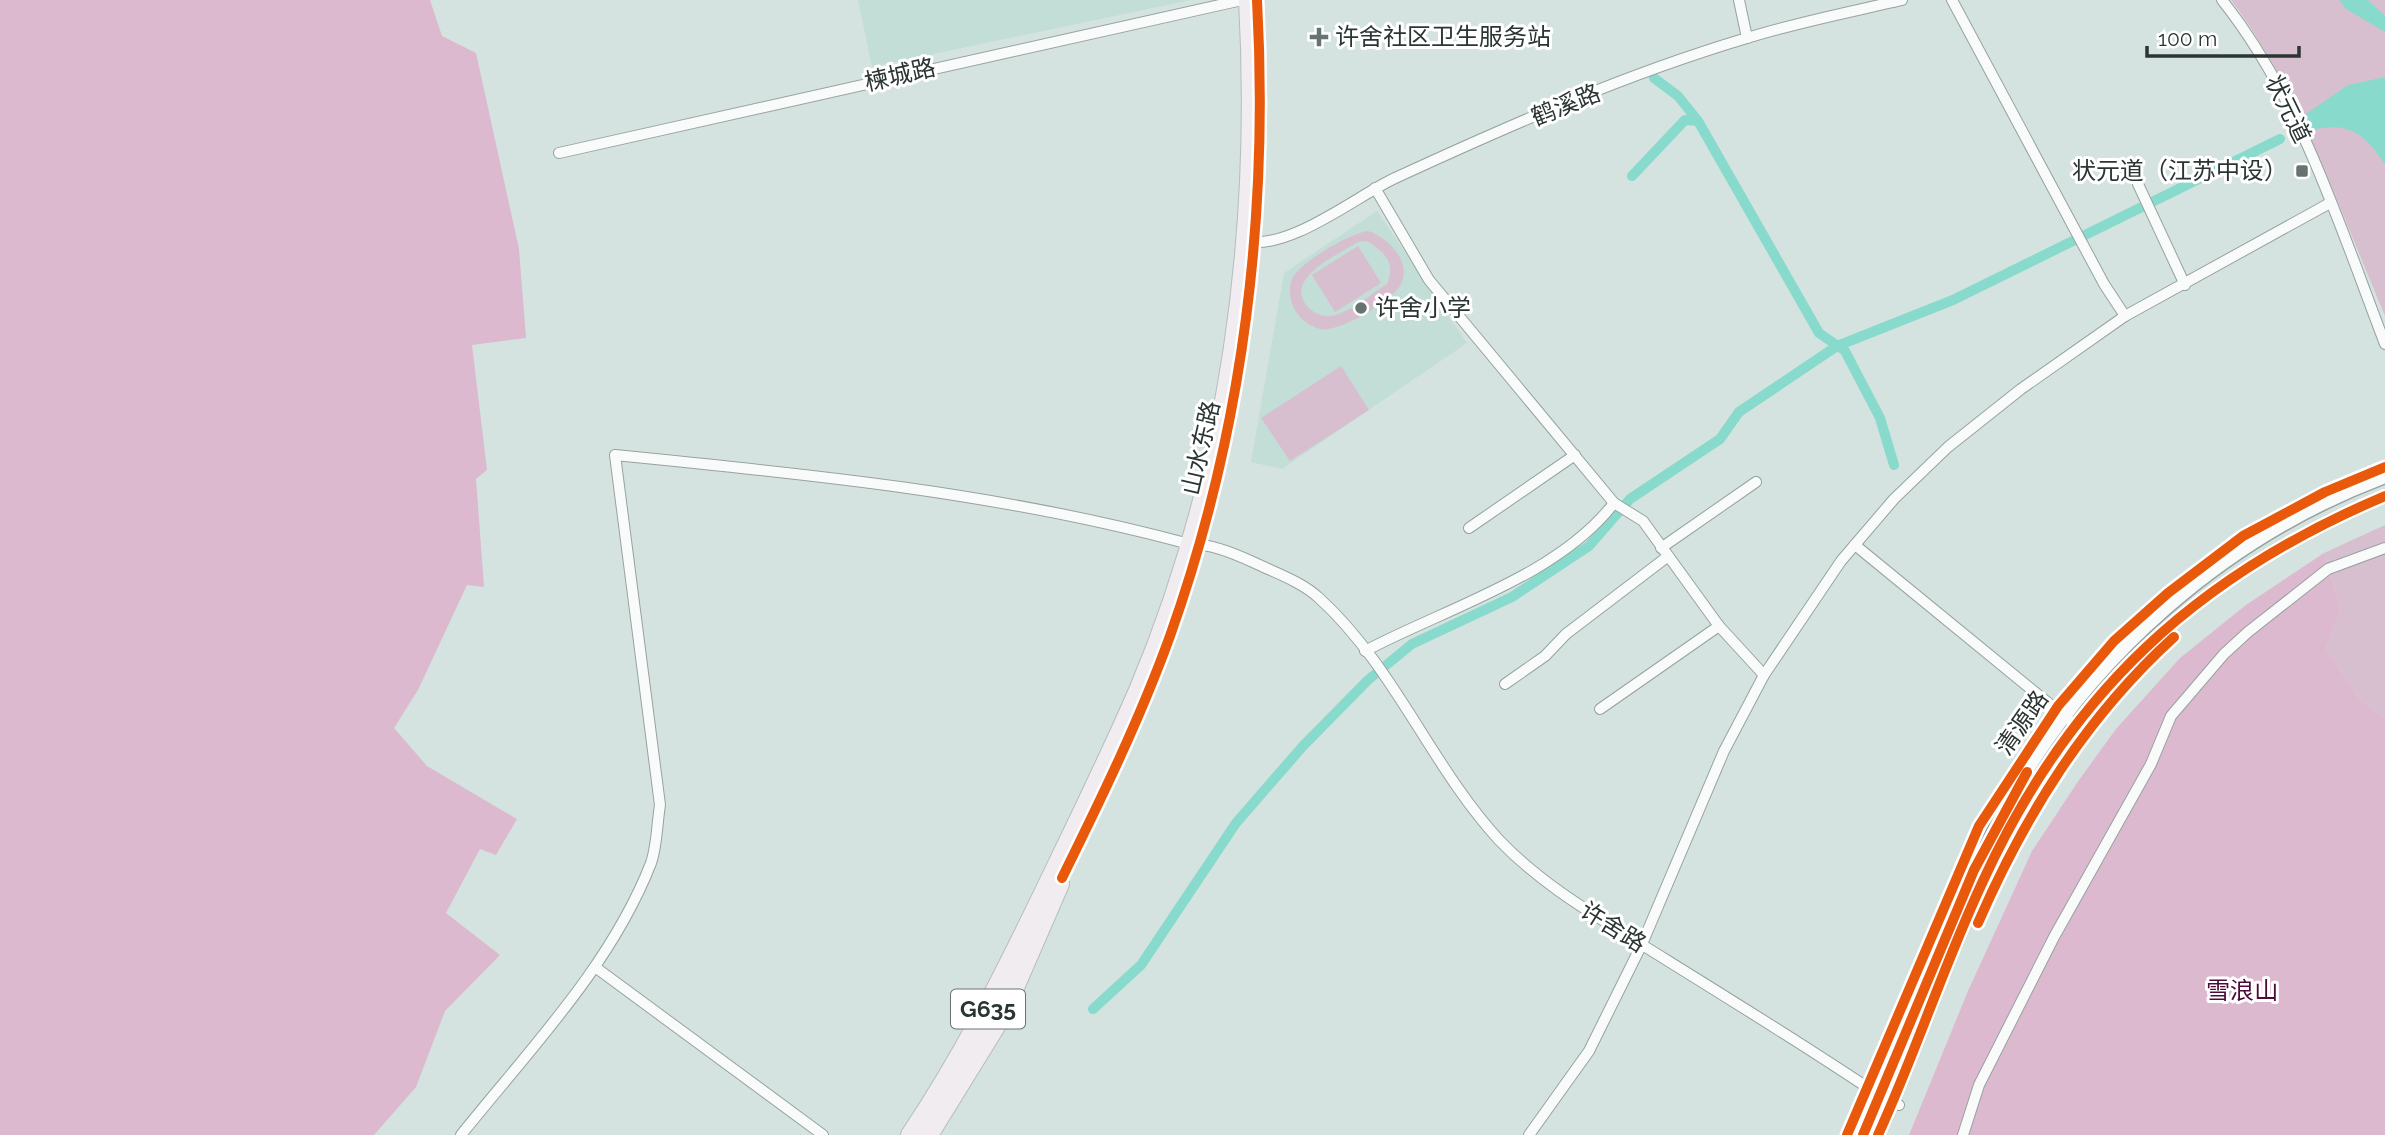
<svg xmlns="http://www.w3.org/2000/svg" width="2385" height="1135" font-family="Raleway,'Noto Sans SC',sans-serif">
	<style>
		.built { fill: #c3ddd7 }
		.green { fill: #d8bfcf; fill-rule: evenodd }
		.forest { fill: #dcb9cf }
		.water { fill: #88dacc }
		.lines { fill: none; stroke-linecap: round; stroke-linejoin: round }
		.canal { stroke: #88dacc; stroke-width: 10 }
		.street-casing { stroke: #97a2a0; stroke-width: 12 }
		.secondary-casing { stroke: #97a2a0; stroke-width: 15 }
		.highway-casing { stroke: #b6bdbc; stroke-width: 20 }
		.street { stroke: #f9fbfa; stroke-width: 10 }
		.secondary { stroke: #f9fbfa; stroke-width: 12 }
		.highway { stroke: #f0ecef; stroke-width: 18 }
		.cycleway-casing { stroke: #fff; stroke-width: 15 }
		.cycleway { stroke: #e8590c; stroke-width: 10 }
		.poi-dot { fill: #667370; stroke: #fff; stroke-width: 2.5 }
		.labels { text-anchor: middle; stroke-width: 6; stroke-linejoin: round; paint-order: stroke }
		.shield { fill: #fff; stroke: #6b7271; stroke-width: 2 }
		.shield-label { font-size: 23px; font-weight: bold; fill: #2b3634 }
		.poi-label { font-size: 24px; fill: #2b3634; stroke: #fff; text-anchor: start }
		.street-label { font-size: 24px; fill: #2b3634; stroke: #fff }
		.park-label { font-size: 24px; fill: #4c0a36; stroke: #fff }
	</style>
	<rect width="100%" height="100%" fill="#d4e3e0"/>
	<g class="built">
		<polygon points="858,0 1191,0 872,67"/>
		<polygon points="1377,211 1467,343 1282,469 1251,462 1284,273"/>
	</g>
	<g class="green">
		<path d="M 2231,0 L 2385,0 L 2385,316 C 2342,215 2297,87 2231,0 Z"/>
		<path d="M 1368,231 C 1391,238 1418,269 1395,292 C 1382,306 1337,333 1320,329 C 1309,326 1300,319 1295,310 C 1290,301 1288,288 1292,279 C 1300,262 1350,233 1368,231 ZM 1367,241 C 1385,252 1396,263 1387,284 C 1371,294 1353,310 1335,315 C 1327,318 1317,315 1310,309 C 1279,280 1339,254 1358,242 Z"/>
		<polygon points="1358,246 1381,283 1335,312 1312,275"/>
		<polygon points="1341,366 1369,410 1290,461 1261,418"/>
		<polygon points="2385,525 2385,718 2360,699 2326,648 2341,609 2324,553"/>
	</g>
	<g class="forest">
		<polygon points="0,0 430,0 442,36 476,53 519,249 526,338 472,345 487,470 476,479 484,587 467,585 418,690 394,728 427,766 517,819 496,855 480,849 446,913 500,955 445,1011 416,1087 374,1135 0,1135"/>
		<polygon points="2324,553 2341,609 2326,648 2360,699 2385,718 2385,1135 1909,1135 1968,991 2032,851 2079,780 2116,729 2180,658 2246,605"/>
	</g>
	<g class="water">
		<polygon points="2339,0 2368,0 2385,16 2385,32 2346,9"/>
		<path d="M 2385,77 L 2385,164 C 2364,134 2350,121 2312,130 L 2306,114 L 2348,85 Z"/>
	</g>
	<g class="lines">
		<g class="canal">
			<polyline points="1654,78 1678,96 1698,121"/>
			<polyline points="1632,176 1685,120 1698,121 1819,333 1845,351 1880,418 1894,465"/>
			<polyline points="1093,1009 1141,965 1236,823 1303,746 1368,680 1412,644 1512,597 1589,546 1630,499 1720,439 1739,412 1837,346 1953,300 2280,139"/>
		</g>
		<g class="street-casing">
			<g id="street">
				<polyline points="1739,0 1747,38"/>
				<polyline points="1952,0 2104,284 2125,316"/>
				<path d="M 2222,0 C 2301,99 2340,227 2385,344"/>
				<polyline points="559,153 1242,0"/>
				<polyline points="2138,184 2185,285"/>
				<polyline points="1375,188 1429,280 1614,503 1643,521 1719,626 1764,675"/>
				<path d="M 1245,241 C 1288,251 1354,198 1393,179 C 1508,126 1626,74 1747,38 C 1798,22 1850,12 1902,0"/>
				<polyline points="1469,528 1575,455"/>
				<polyline points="1855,545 2086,734"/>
				<polyline points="1661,548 1756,482"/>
				<path d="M 1365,651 C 1446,608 1558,576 1614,503"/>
				<polyline points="1505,684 1545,656 1566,634 1667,557"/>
				<polyline points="1600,709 1719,626"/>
				<polyline points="595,967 823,1135"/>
				<path d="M 461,1135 C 529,1050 611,966 651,863 C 657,846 657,823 660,805 L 615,455 C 808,474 1001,493 1189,544 C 1210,543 1236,554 1255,563 C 1276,573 1302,582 1319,598 C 1394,666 1431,766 1499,840 C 1541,884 1593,914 1644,946 C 1723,995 1803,1044 1880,1096 L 1899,1105"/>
				<polyline points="1529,1135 1589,1051 1642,944 1724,751 1764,675 1841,561 1894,499 1948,447 2021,389 2125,316 2330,203"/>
				<polyline points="1963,1135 1979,1085 2054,937 2151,764 2171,716 2224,654 2248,632 2328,569 2385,548"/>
			</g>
		</g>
		<g class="secondary-casing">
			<g id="secondary">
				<path d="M 1863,1135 C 1911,1027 1949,913 2005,809 C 2086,659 2225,537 2385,477"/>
				<path d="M 1878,1135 C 1916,1052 1944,964 1983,881 C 2069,693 2196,576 2385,496"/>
			</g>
		</g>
		<g class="highway-casing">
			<g id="highway">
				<path d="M 910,1135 C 969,1047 1014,954 1060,858 C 1087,802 1114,746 1139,688 C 1230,472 1261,233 1248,0"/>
				<polyline points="929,1135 1003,1015 1060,884"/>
			</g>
		</g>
		<use href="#street" class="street"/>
		<use href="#secondary" class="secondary"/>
		<use href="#highway" class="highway"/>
		<g class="cycleway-casing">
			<g id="cycleway">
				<path d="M 1062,878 C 1101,799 1140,719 1170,636 C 1243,431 1269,217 1257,0"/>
				<path d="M 1978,923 C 2025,815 2086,717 2174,637"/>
				<polyline points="1847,1135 1979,826 2058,706 2114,641 2168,593 2243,536 2325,492 2385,467"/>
				<polyline points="1863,1135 1974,870 2027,772"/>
				<path d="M 1878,1135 C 1916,1052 1944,964 1983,881 C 2069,693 2196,576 2385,496"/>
			</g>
		</g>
		<use href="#cycleway" class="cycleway"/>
	</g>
	<g class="poi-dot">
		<path d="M1315.5 26.5h7v7h7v7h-7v7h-7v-7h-7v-7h7z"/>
		<rect x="2295" y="164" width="14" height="14" rx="3.5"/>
		<circle cx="1361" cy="308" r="7"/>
	</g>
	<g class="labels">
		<rect class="shield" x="951" y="989.5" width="74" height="39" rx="5"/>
		<g class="shield-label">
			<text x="988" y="1017">G635</text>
		</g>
		<g class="poi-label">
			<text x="1335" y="45">许舍社区卫生服务站</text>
			<text x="2288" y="179" text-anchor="end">状元道（江苏中设）</text>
			<text x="1375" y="316">许舍小学</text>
		</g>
		<g class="street-label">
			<text transform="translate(900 75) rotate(-13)" y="8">楝城路</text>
			<text transform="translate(1566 105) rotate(-22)" y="8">鹤溪路</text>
			<text transform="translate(2288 109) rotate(64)" y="8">状元道</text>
			<text transform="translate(1201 448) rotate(-77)" y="8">山水东路</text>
			<text transform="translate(2022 723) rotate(-55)" y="8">清源路</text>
			<text transform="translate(1613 927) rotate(32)" y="8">许舍路</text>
		</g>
		<g class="park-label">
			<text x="2242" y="999">雪浪山</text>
		</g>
	</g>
	<path d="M2147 46v10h152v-10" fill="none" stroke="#2b3634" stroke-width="3.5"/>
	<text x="2158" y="46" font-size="21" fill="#2b3634" stroke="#ffffff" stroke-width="5" paint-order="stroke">100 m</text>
</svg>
